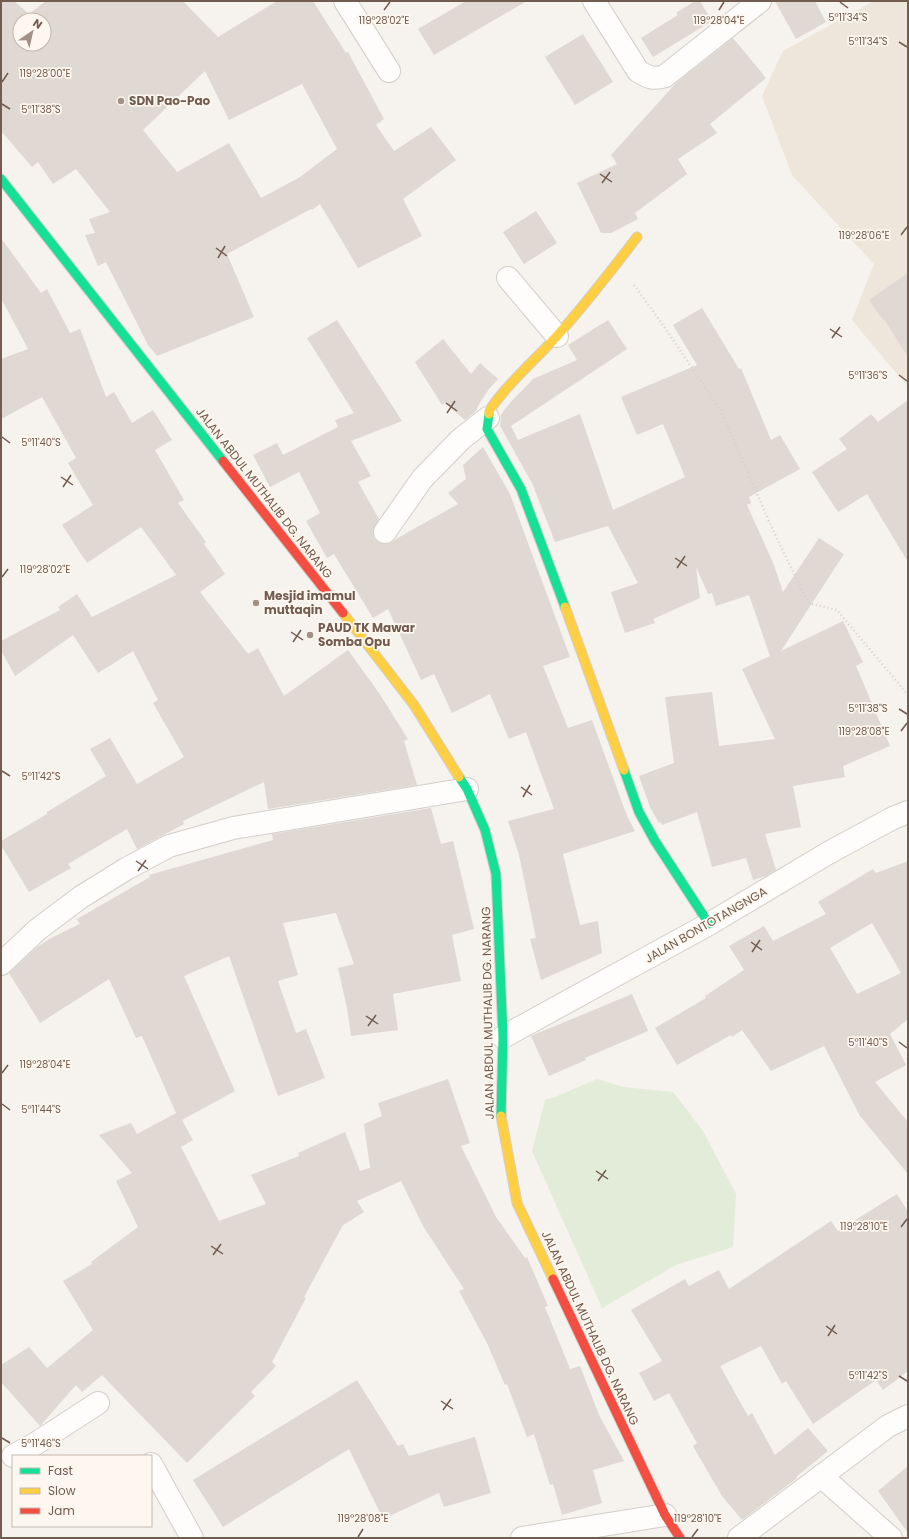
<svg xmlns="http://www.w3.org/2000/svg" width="909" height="1539" font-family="Poppins,sans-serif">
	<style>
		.residential { fill: #eee5db }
		.green { fill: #e3ecd9 }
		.building { fill: #dfd8d3; fill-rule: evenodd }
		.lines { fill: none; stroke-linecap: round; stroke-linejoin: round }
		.street-casing { stroke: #d3cec8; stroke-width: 24 }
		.fast-casing { stroke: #d4cec7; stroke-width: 11 }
		.slow-casing { stroke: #d4cec7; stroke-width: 11 }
		.jam-casing { stroke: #d4cec7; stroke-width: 11 }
		.path { stroke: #d7d0cc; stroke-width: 2.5; stroke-dasharray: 1 3; stroke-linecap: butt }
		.street { stroke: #fefdfc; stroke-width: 22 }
		.fast { stroke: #16e098; stroke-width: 9 }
		.slow { stroke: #ffcf43; stroke-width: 9 }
		.jam { stroke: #f24e42; stroke-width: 9 }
		.ticks { fill: none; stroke: #725b4f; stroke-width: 1.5 }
		.poi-dot { fill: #a09086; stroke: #fdf7ef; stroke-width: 1.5 }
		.labels { text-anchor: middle; stroke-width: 3.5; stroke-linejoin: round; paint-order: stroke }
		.poi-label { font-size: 12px; font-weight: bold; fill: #725b4f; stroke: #fdf7ef; text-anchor: start }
		.street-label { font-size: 12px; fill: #725b4f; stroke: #fdf7ef }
		.ticks-label { font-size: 10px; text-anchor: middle; fill: #725b4f; stroke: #fdf7ef; stroke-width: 3.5; stroke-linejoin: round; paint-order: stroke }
	</style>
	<rect width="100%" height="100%" fill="#f6f2ed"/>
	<polygon class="residential" points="874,1 908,1 908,387 852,320 874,264 792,175 762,96 783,51"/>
	<polygon class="green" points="597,1079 623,1087 673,1092 703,1131 736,1194 733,1247 676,1265 602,1308 532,1151 545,1100 555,1097"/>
	<g class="building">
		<path d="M 1,1 L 14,1 L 29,14 L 46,1 L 183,1 L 218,37 L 277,1 L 313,1 L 346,53 L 348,52 L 384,119 L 376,125 L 394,151 L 431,127 L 456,160 L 403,199 L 422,236 L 358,268 L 320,204 L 312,210 L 311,209 L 227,254 L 254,317 L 157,356 L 148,345 L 106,262 L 98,266 L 85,235 L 95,233 L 89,219 L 110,212 L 76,169 L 53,184 L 38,162 L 32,167 L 1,131 ZM 20,20 L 44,20 L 44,44 L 20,44 ZM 205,71 L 229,120 L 302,84 L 337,149 L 300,177 L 261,198 L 229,143 L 177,172 L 143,130 Z"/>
		<polygon points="466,1 527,1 434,55 418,29"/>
		<polygon points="695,1 700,1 712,21 653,57 641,38 678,15 676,13"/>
		<polygon points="775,1 815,1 826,22 796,39"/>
		<polygon points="583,34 613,82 575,105 545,57"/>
		<polygon points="733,38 766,78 710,124 717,133 678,159 687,174 635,213 638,219 611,233 601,233 577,183 617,164 611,155 676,83"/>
		<polygon points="536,211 557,243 524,264 503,232"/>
		<polygon points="1,238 41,293 47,289 70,333 80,329 106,397 114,392 132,423 153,410 172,440 155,450 184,500 178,503 206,542 204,544 225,574 200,592 248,654 258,648 284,696 348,650 379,693 408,739 404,741 417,785 268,809 264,782 183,821 184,824 137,849 127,829 68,864 71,868 29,892 1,845 1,841 47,814 47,812 106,776 90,749 110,738 137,784 184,757 153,703 158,700 133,651 98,673 73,635 15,676 1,650 1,641 60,610 58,607 77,594 92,617 176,575 141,527 87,563 62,525 93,505 68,463 76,458 42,397 1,419 1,359 28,349 1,298"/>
		<polygon points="908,273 908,357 884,319 883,320 869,300"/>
		<polygon points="702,308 739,369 741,368 771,440 780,435 800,469 749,497 751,503 747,505 774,565 783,592 819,538 844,554 781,651 843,621 863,662 856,666 890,746 843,766 845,777 793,786 801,827 765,834 776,870 766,876 753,880 746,858 712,867 697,812 662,825 661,822 659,823 650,807 639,776 674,763 665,697 712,692 719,746 775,739 742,669 770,656 749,595 716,606 712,593 708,594 696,567 700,598 653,619 655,623 625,633 611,592 638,583 608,526 555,542 532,483 500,426 501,415 509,404 533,379 577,360 568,345 608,320 627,349 511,426 518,440 580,414 613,510 685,477 663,424 637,435 621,397 697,365 673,325"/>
		<polygon points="337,320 402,421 351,441 371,476 358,482 379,519 373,531 374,538 378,542 384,544 390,543 396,539 458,504 448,493 466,479 463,465 483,447 510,494 570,657 543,666 568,728 592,720 627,816 635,831 563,854 580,925 598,921 602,953 541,980 530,939 536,938 519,855 508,821 554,809 526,732 509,739 490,694 452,713 434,674 421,680 388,609 373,618 334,554 327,558 306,521 320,513 299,472 270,487 253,455 277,443 283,455 338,427 335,420 354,413 307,338"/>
		<polygon points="443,339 471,374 480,363 498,379 489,389 479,404 476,411 465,420 445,403 442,405 415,362"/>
		<polygon points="908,400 908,562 867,494 838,512 812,472 847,449 839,439 871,414 878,422"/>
		<polygon points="431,808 441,844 453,841 474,929 452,935 461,981 393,994 398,1030 351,1036 347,1008 338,968 354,964 336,913 283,923 298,975 278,981 296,1033 306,1029 325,1078 278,1096 229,956 184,976 235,1091 182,1120 193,1140 181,1147 219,1221 266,1204 251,1175 299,1156 298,1153 345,1132 360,1171 370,1168 364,1124 382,1116 378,1103 448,1079 470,1143 461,1146 496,1217 525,1258 527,1257 548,1306 545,1307 570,1369 580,1366 599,1415 624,1461 593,1470 602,1503 562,1515 553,1484 550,1485 534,1434 527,1437 507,1384 505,1385 487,1343 459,1291 464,1289 423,1226 401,1181 357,1201 364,1212 343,1225 304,1297 306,1298 272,1362 276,1366 251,1392 255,1396 187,1463 102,1375 82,1392 76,1385 40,1426 1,1382 1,1365 29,1347 47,1368 93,1330 63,1281 92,1264 91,1262 138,1227 116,1181 132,1173 99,1135 131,1123 137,1134 176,1113 142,1036 136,1038 109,979 40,1023 9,973 37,947 53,937 80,924 77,919 150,877 149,875 273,840 272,834"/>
		<path d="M 908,861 L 908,1019 L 890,1034 L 906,1065 L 875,1082 L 908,1122 L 908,1174 L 860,1116 L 824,1046 L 771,1071 L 742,1030 L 732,1037 L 731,1035 L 677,1065 L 655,1028 L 706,998 L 705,996 L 744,970 L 729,946 L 764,926 L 773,941 L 826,914 L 818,902 L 873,869 L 876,873 ZM 872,923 L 901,973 L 857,994 L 830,948 Z"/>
		<polygon points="632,994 648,1031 585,1058 586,1060 549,1076 531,1036"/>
		<polygon points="897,1194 908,1212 908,1371 883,1390 876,1380 813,1424 786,1381 782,1384 761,1346 720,1366 748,1416 752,1413 775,1455 808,1428 828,1451 796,1477 797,1478 742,1520 722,1496 693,1446 697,1443 669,1393 654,1401 639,1373 662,1361 631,1310 685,1279 689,1286 719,1270 729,1289 831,1221 838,1231"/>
		<polygon points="357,1380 398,1446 403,1444 409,1456 475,1437 491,1493 444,1507 439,1493 383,1519 349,1449 223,1527 193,1480"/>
		<polygon points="908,1466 908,1533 878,1491"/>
	</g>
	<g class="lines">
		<g class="street-casing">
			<g id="street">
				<polyline points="345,1 389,71"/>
				<path d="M 594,1 L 638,71 C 648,77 653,80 665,76 L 760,1"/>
				<polyline points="508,278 557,336"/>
				<polyline points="385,532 422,479 461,439 488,418"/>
				<polyline points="1,964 37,930 81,897 126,869 169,846 233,828 467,789"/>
				<polyline points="503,1037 709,924 830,852 893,818 908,812"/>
				<polyline points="13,1456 35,1444 98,1403"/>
				<polyline points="151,1464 192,1538"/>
				<polyline points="821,1476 891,1538"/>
				<polyline points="522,1538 665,1515"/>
				<polyline points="739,1538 888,1426 908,1416"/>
			</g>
		</g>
		<g class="fast-casing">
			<g id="fast">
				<polyline points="1,179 223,461"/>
				<polyline points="489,414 487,429 521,489 565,607"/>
				<polyline points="624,770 639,812 655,841 709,924"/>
				<polyline points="459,777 467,789 485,830 496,874 503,1037 501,1116"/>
			</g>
		</g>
		<g class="slow-casing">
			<g id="slow">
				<path d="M 489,414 L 489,411 C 508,383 534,361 556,337 C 585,305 611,271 637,237"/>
				<polyline points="565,607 624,770"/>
				<polyline points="343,613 414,705 459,777"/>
				<polyline points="501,1116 517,1203 553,1279"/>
			</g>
		</g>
		<g class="jam-casing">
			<g id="jam">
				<polyline points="223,461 343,613"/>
				<polyline points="553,1279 665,1515 680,1538"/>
			</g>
		</g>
		<polyline class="path" points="634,285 663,325 721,411 772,528 808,603 837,610 908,695"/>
		<use href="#street" class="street"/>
		<use href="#fast" class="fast"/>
		<use href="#slow" class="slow"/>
		<use href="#jam" class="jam"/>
	</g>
	<path class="ticks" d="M 840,2 L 848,8M 384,10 L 390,2M 719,10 L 724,2M 899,42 L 907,47M 2,82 L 8,73M 2,104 L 10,109M 600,174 L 612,182M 602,183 L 610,172M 901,235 L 907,227M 216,248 L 227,256M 218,258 L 225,246M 830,329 L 842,337M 832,338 L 840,327M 899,375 L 907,381M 446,403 L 457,411M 447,413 L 455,401M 2,437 L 10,443M 61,477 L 73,485M 63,487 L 71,475M 675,558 L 687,566M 677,568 L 685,556M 2,577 L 8,569M 291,632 L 303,640M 293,642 L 301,630M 899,709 L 907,714M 901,731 L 907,723M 2,771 L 10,776M 521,787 L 532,795M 523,797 L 530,785M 136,861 L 148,869M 138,871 L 146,860M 751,942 L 762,950M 752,952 L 760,940M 366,1016 L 378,1024M 368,1026 L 376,1015M 899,1042 L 907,1048M 2,1073 L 8,1065M 2,1104 L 10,1110M 596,1171 L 608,1179M 598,1181 L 606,1170M 901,1227 L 907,1219M 211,1246 L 223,1254M 213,1255 L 221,1244M 826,1326 L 837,1334M 828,1336 L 835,1325M 899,1376 L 907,1381M 441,1401 L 453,1409M 443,1410 L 451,1399M 2,1438 L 10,1443M 358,1537 L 363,1529M 692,1537 L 698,1529"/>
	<g class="poi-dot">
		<circle cx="121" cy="101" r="4"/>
		<circle cx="256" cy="603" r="4"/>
		<circle cx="310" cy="635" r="4"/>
	</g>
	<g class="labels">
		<g class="poi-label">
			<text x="129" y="105">SDN Pao-Pao</text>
			<text x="264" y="600">Mesjid imamul<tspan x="264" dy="14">muttaqin</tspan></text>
			<text x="318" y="632">PAUD TK Mawar<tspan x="318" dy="14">Somba Opu</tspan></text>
		</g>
		<g class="street-label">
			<text transform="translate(264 493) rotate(52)" y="4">JALAN ABDUL MUTHALIB DG. NARANG</text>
			<text transform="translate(706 925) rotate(-30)" y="4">JALAN BONTOTANGNGA</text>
			<text transform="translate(488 1013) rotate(-91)" y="4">JALAN ABDUL MUTHALIB DG. NARANG</text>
			<text transform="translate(590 1328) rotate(65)" y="4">JALAN ABDUL MUTHALIB DG. NARANG</text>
		</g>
	</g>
	<g class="ticks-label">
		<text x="848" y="21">5°11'34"S</text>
		<text x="384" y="24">119°28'02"E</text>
		<text x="719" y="24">119°28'04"E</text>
		<text x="868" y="45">5°11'34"S</text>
		<text x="45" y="77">119°28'00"E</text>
		<text x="41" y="113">5°11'38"S</text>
		<text x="864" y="239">119°28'06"E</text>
		<text x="868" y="379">5°11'36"S</text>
		<text x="41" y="446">5°11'40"S</text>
		<text x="45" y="573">119°28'02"E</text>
		<text x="868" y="712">5°11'38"S</text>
		<text x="864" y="735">119°28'08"E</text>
		<text x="41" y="780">5°11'42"S</text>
		<text x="868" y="1046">5°11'40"S</text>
		<text x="45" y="1068">119°28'04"E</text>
		<text x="41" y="1113">5°11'44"S</text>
		<text x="864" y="1230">119°28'10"E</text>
		<text x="868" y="1379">5°11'42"S</text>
		<text x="41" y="1447">5°11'46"S</text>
		<text x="363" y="1522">119°28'08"E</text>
		<text x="698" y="1522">119°28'10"E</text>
	</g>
	<rect width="909" height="1539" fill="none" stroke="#725b4f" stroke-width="4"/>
	<rect x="12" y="1455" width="140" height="72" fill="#fdf7ef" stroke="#c5b9af"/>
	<rect x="20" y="1468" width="20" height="6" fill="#16e098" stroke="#c5b9af"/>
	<text x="48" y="1475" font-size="12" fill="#725b4f">Fast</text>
	<rect x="20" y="1488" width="20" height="6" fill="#ffcf43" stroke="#c5b9af"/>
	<text x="48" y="1495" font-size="12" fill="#725b4f">Slow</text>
	<rect x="20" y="1508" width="20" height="6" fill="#f24e42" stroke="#c5b9af"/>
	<text x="48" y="1515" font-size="12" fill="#725b4f">Jam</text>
	<g transform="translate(32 32) rotate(34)"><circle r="19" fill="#fdf7ef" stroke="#c5b9af"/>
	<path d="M0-3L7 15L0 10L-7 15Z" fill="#a09086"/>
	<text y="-6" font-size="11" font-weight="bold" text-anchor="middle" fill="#725b4f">N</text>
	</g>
</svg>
